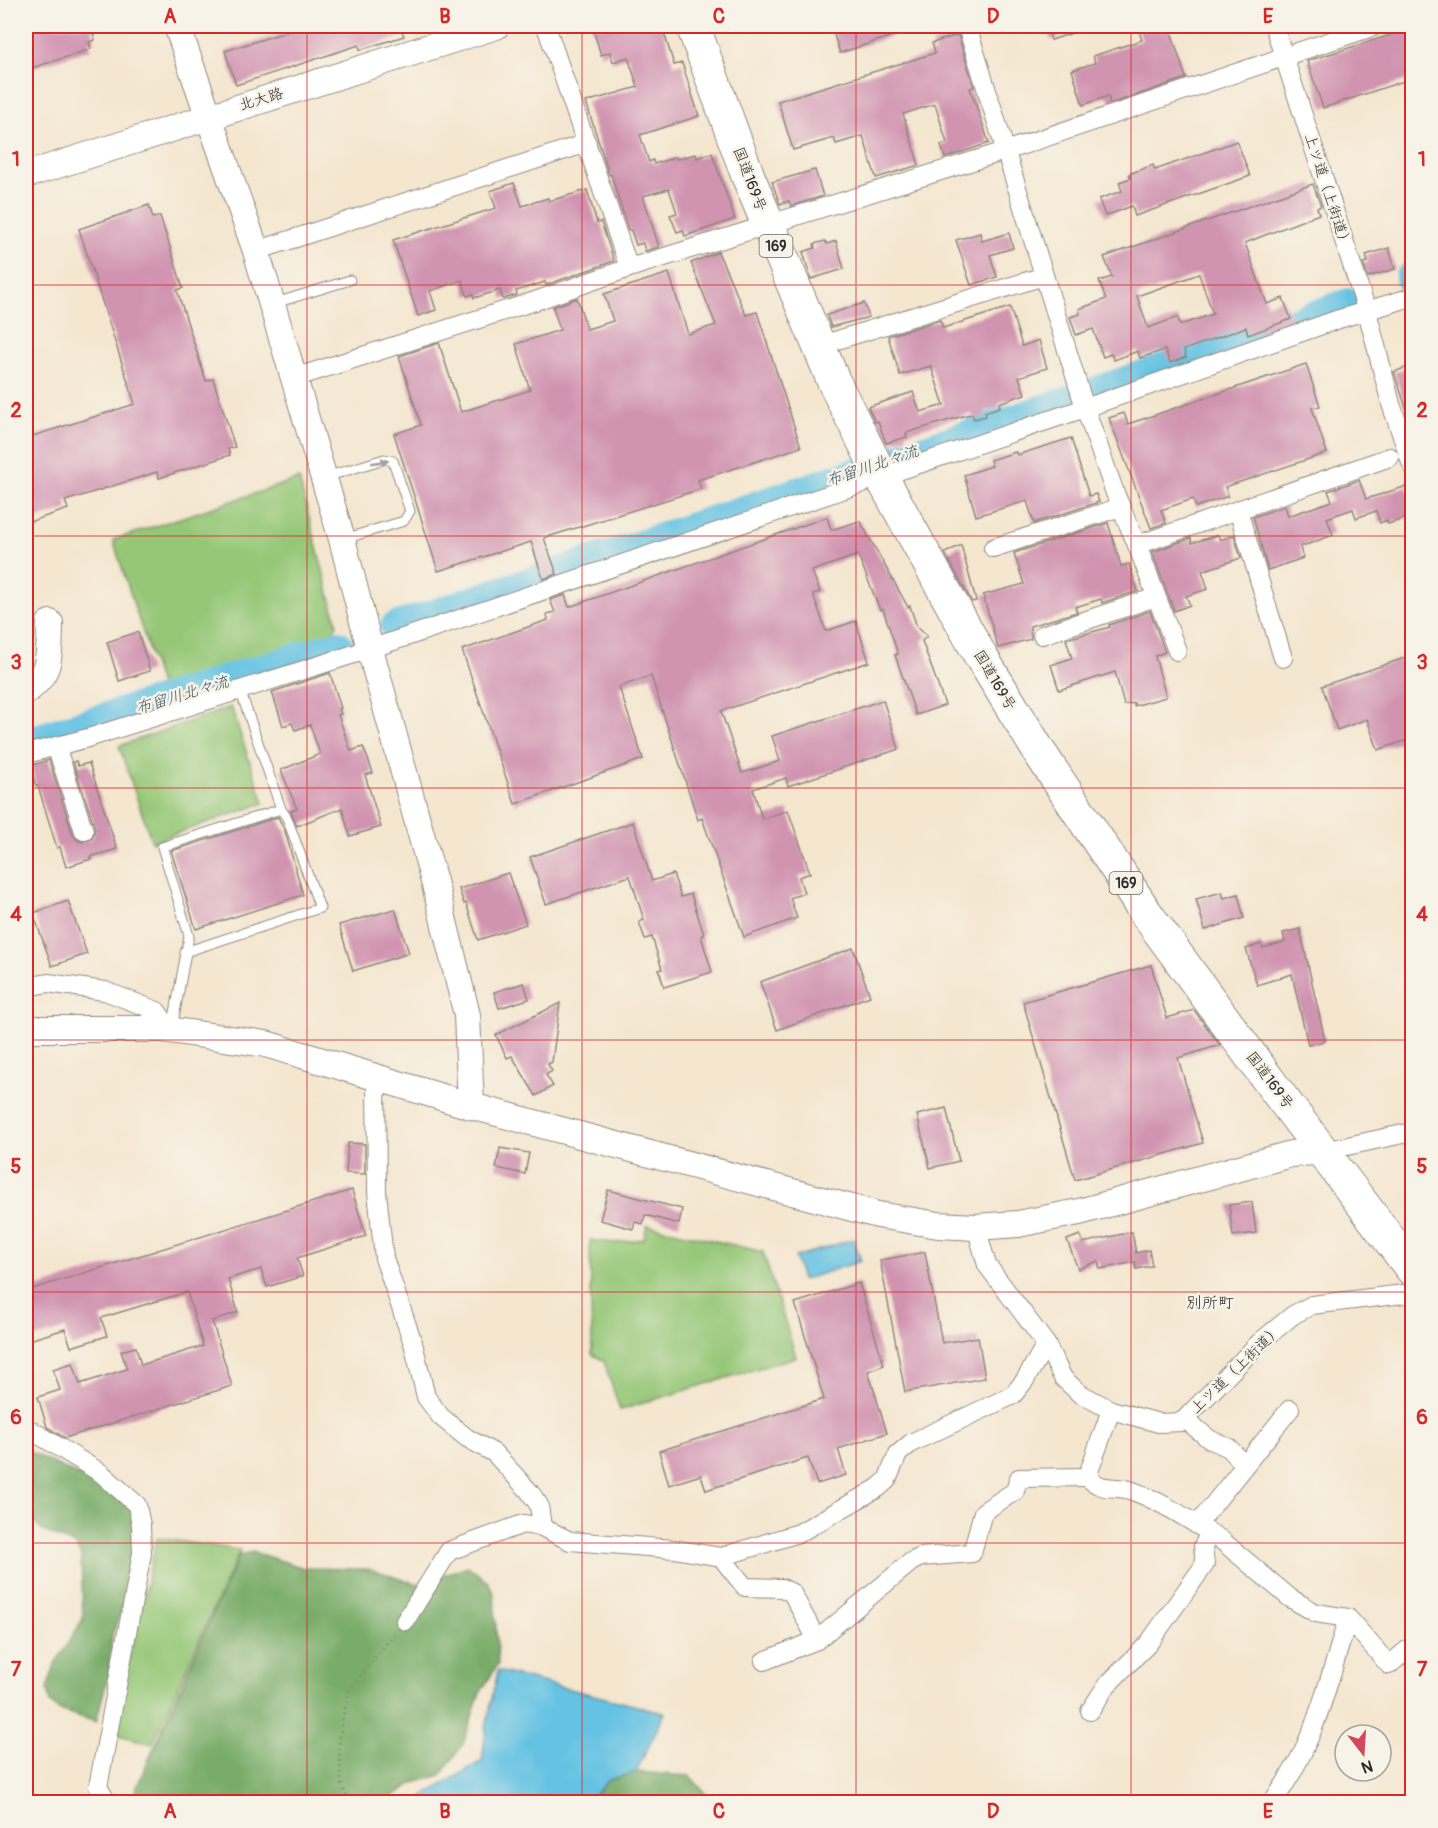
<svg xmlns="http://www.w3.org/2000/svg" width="1438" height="1828" font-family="Pangolin,'Klee One',sans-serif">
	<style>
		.green { fill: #95c777; stroke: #607951; stroke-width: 1.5 }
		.forest { fill: #78ac68; stroke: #526c4a; stroke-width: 1.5 }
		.water { fill: #65c2e3; stroke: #487687; stroke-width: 1.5 }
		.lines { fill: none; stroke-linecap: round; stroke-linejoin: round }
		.river { stroke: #65c2e3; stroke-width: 30 }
		.building { fill: #d093b0; fill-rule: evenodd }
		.lane-casing { stroke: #90887d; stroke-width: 11 }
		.street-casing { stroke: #90887d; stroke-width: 20 }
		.secondary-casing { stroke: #90887d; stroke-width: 28 }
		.highway-casing { stroke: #90887d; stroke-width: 35 }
		.path { stroke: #90887d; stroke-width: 3; stroke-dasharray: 1.5 4.5; stroke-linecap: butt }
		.lane { stroke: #fff; stroke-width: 9 }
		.street { stroke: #fff; stroke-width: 18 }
		.secondary { stroke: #fff; stroke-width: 26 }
		.highway { stroke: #fff; stroke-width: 33 }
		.oneway { fill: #a0a0a0 }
		.grid { fill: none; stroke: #d62828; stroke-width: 1.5; stroke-opacity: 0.55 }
		.labels { text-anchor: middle; stroke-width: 5; stroke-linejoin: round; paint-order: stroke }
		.shield { fill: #f7f3e8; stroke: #686764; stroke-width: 1.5 }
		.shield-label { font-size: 14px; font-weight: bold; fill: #2b2b2b }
		.street-label { font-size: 15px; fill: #2b2b2b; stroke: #f7f3e8 }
		.water-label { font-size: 16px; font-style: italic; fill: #3c5862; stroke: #f7f3e8 }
		.neighbourhood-label { font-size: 16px; fill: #2b2b2b; stroke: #f7f3e8 }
		.neatline { fill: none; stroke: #d62828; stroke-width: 2 }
		.grid-label { font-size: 20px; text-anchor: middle; font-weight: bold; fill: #d62828 }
	</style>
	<rect width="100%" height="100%" fill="#f7f3e8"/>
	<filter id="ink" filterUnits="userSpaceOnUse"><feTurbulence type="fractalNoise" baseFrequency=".0167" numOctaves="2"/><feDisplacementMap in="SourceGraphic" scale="12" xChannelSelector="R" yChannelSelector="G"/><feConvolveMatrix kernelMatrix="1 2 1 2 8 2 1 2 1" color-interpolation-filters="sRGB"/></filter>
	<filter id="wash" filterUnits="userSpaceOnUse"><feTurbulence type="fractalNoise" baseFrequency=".008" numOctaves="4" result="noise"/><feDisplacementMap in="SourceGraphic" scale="24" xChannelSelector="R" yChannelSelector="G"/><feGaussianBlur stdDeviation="1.35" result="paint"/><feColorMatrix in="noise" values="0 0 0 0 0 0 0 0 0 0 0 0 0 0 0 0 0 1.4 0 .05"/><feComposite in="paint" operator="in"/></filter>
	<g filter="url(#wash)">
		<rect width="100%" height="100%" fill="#f4e6cf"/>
		<g class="green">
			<polygon points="299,479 337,624 330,637 163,694 113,540"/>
			<polygon points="231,707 264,803 152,842 119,746"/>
			<polygon points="647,1225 763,1252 796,1357 620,1410 604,1361 592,1354 590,1240 614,1243 644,1239"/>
			<polygon points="157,1538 240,1550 152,1744 112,1733"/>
		</g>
		<g class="forest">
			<polygon points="26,1446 30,1452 129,1500 140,1524 131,1586 112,1635 109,1672 96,1722 59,1710 50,1703 47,1689 55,1664 83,1619 81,1556 75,1545 41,1530 26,1512"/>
			<polygon points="253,1552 304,1568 369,1569 417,1584 468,1566 488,1582 494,1594 498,1664 479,1695 463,1744 441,1775 414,1783 393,1796 389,1802 130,1802 239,1555"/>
			<polygon points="636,1772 690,1776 713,1802 588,1802 608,1780"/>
		</g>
		<g class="water">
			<polygon points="854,1239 861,1261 802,1280 795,1257"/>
			<polygon points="498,1671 665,1713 636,1772 608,1780 588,1802 422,1802 422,1797 482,1761 487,1722"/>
		</g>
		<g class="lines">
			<g class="river">
				<polyline points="1410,278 1412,276"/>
				<polyline points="395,627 1086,395 1349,303"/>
				<polyline points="26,742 338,645"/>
			</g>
		</g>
		<g id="blocks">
			<g class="building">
				<polygon points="26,26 91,26 95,40 89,42 91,49 26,70"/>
				<polygon points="305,26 400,26 404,36 360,50 359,45 236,85 225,51"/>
				<polygon points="592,26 662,26 674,65 682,63 699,116 640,135 649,162 653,160 654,164 676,157 677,159 696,154 697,158 712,153 735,219 685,236 683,230 677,232 670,215 677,213 669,189 643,196 659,247 645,251 643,243 636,245 631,230 628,230 611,174 609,175 586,102 638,87 628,57 613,62 610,52 601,55"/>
				<polygon points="831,26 917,26 917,28 840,53"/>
				<polygon points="1046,26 1088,26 1088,28 1051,40"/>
				<polygon points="1137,26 1169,26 1186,78 1110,104 1108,96 1083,105 1072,70 1095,63 1093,56 1142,40"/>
				<polygon points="1413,28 1413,78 1323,108 1307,61"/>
				<polygon points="958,35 974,87 970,88 989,143 945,158 941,145 947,143 935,104 903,114 919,165 876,178 863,136 836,144 834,138 793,150 778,101 935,53 932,43"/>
				<polygon points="1237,141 1250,176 1135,216 1132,206 1105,216 1099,199 1122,191 1119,182 1131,178 1129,174 1153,165 1155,170"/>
				<polygon points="815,170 823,196 791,206 789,201 780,204 772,182"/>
				<polygon points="514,183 522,206 548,198 549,201 587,190 597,223 601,222 614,261 546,285 545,282 516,291 517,295 503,299 500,290 474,298 473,294 467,296 462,280 430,291 436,310 418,316 393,240 496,208 490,191"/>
				<path d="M 1313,184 L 1321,206 L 1317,208 L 1319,214 L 1245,243 L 1267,304 L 1283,298 L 1291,319 L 1248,335 L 1246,327 L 1184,350 L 1186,357 L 1170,363 L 1165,350 L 1140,358 L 1138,351 L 1114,360 L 1111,354 L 1103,357 L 1093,329 L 1076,335 L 1070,317 L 1080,314 L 1079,309 L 1106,299 L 1099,281 L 1112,277 L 1104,257 ZM 1199,274 L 1213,314 L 1180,325 L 1178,317 L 1148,328 L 1137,296 Z"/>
				<polygon points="149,205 153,218 160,216 183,288 177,290 206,381 213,379 235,447 228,449 230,455 159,478 157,472 65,501 68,509 26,523 26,438 135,404 79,229"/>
				<polygon points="980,233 982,241 1009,233 1013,248 990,255 997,277 971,285 956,240"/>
				<polygon points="825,241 827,244 836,241 844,269 811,279 803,252 815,248 814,244"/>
				<polygon points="1389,248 1395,269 1368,277 1363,263 1368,262 1366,255"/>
				<polygon points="718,252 746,315 757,312 801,447 698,480 701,489 544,538 557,574 543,579 531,542 438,571 394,434 421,425 399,356 439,343 461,412 530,390 516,344 560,330 553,307 577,298 587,329 613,321 604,294 669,273 688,334 716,325 691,263"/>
				<polygon points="864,303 869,317 831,327 827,315"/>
				<polygon points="1010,307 1022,346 1039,340 1047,368 1019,377 1025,394 999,403 1000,407 985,412 986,416 974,419 972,414 966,415 906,433 907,437 886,443 878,421 875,422 868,407 913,392 920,412 944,405 931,366 900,375 888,336 940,320 943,328"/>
				<polygon points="1306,364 1320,406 1312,408 1327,453 1225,487 1228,496 1196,507 1193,499 1161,510 1166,523 1151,528 1109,418 1124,413 1128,424"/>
				<polygon points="1413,365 1413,422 1411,422 1394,372"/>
				<polygon points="1071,438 1089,496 1096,494 1099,502 1034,523 1027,501 976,516 964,475 992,466 990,460 1016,452 1017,455"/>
				<polygon points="1359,480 1366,499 1407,486 1413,504 1413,516 1388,524 1387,520 1380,523 1376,511 1356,518 1353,509 1327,518 1333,535 1300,547 1303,558 1268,570 1253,517 1285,506 1288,516 1332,501 1328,491"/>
				<polygon points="827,517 831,530 860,521 908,607 910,606 917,627 927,636 922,641 945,705 916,715 895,655 898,654 883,609 880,610 858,555 812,571 820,592 813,594 826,631 856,621 869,662 721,711 742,773 780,761 772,736 883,700 899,749 788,786 786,778 753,789 762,819 788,810 810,873 799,877 804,893 790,898 797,918 744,937 702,818 698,820 651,676 619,687 643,759 515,804 462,650 548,620 547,614 555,612 550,600 565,595 569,607"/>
				<polygon points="1108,523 1121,566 1129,564 1138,591 1102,603 1101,599 1075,607 1077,612 1030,626 1031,639 998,648 983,595 1024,584 1014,553"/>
				<polygon points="1218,535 1220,540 1234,535 1241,558 1202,571 1208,589 1186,596 1190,605 1174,611 1152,552 1191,538 1192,543"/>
				<polygon points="961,545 976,601 972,602 945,553"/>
				<polygon points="1150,611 1165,652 1155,656 1166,697 1134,706 1134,703 1124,705 1115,672 1059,690 1051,665 1072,658 1066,639 1110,627 1109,625"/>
				<polygon points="138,632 150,671 119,681 107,642"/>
				<polygon points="1413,655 1413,738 1378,750 1367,719 1337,730 1322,686"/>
				<polygon points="330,673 341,708 339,709 341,714 338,715 351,751 363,747 368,759 373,773 365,775 381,827 350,836 342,808 297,826 291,811 297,809 281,770 320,754 310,725 295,730 292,723 283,726 272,692"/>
				<polygon points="49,760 73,835 77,840 82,842 92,839 95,828 73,762 76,761 78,766 89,763 117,849 90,857 91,859 66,867 60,847 57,848 38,786 36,786 30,766"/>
				<polygon points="278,817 285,831 303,895 196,929 171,851"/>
				<polygon points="633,822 652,881 673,874 681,897 691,894 704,935 701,936 712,972 664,987 659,970 662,969 652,937 645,939 639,922 644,920 630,876 546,904 530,857"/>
				<polygon points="508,873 526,924 478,940 466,903 464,904 459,889"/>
				<polygon points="1222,892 1224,898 1238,894 1244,918 1205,930 1196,899"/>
				<polygon points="68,901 87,954 52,966 33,913"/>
				<polygon points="395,909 409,953 353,971 339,925"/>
				<polygon points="1300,929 1325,1041 1308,1045 1292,974 1257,985 1246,949 1261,944 1263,948 1285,942 1283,933"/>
				<polygon points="853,948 870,996 777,1030 760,982"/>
				<polygon points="1151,965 1167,1018 1194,1010 1220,1045 1178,1058 1203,1143 1075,1180 1023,1002"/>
				<polygon points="524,983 529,999 499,1008 494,992"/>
				<polygon points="560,1003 552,1062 548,1064 552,1071 546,1075 553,1086 536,1096 512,1056 507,1058 496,1035"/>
				<polygon points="946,1108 959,1161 930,1168 917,1115"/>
				<polygon points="348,1143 365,1144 365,1174 346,1173"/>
				<polygon points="500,1148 529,1153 525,1174 496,1168"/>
				<polygon points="352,1190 366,1236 297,1258 303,1276 267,1287 261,1269 228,1279 238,1312 212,1321 232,1386 65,1438 47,1427 38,1397 60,1390 53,1369 73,1363 80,1384 127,1369 121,1351 136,1347 141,1365 203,1346 187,1292 101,1318 107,1336 71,1347 65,1329 26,1341 26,1291"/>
				<polygon points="608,1190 682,1209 679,1224 645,1215 643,1224 635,1222 633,1229 600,1220"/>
				<polygon points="1252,1202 1256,1233 1233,1236 1229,1205"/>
				<polygon points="1132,1232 1136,1253 1149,1250 1152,1266 1136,1269 1135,1262 1100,1269 1098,1261 1078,1269 1067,1240 1080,1235 1083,1243"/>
				<polygon points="925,1252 942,1343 978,1337 985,1378 905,1392 880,1260"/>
				<polygon points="859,1283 884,1365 868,1371 887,1433 838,1449 846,1475 817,1484 808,1458 706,1490 701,1475 669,1485 659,1451 824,1399 795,1303"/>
			</g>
		</g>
	</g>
	<g filter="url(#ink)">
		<use href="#blocks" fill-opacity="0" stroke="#90887d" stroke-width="1.5"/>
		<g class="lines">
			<g class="lane-casing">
				<g id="lane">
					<polyline points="272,304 350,280"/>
					<polyline points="326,477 384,459 393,461 410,511 404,521 344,539"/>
					<polyline points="185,952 320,908 287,818 281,809"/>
					<polyline points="172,1029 189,936 162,847 281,809 240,690"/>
				</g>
			</g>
			<g class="street-casing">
				<g id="street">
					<polyline points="546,26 629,268"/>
					<polyline points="967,26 1085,408 1115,493 1137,545 1390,457"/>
					<polyline points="1274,26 1367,311 1391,404 1412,465"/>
					<polyline points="256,251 587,143"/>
					<polyline points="818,346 1044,276"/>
					<polyline points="294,378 535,301 629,268 1005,151 1375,26"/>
					<polyline points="1238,510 1283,658"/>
					<polyline points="1137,545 1177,651"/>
					<polyline points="993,548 1121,507"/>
					<polyline points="1042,635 1156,597"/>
					<polyline points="56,746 84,831"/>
					<polyline points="26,754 88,738 370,649 1085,408 1339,319 1412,297"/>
					<polyline points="26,987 48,983 105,991 157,1011 171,1031"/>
					<polyline points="376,1079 377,1192 384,1258 413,1343 426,1397 441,1417 467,1438 494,1453 529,1491 539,1505 542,1527"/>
					<polyline points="1324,1151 1412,1132"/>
					<polyline points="976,1227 987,1265 1046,1344 1063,1378 1079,1393 1111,1410 1159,1423 1182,1422 1259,1343 1293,1315 1312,1305 1412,1293"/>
					<path d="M 1111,1410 L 1087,1477 C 1102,1492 1112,1485 1130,1490 C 1161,1501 1191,1521 1220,1539 L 1290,1598 L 1316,1613 L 1348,1618 L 1389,1665 L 1412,1646"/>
					<polyline points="1185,1419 1209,1439 1229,1448 1245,1465"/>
					<polyline points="26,1427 101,1473 137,1505 141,1525 142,1553 98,1787 107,1802"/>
					<polyline points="1197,1525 1290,1409"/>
					<polyline points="721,1557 745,1587 782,1588 792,1593 817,1640"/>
					<polyline points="405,1621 449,1551 523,1524 542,1527 570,1541 674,1549 721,1557 799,1533 878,1488 887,1480 898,1454 911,1443 1013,1395 1025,1380 1046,1344"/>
					<polyline points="764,1661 817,1640 911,1562 921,1557 972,1553 983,1512 1015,1491 1019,1478 1087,1477"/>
					<polyline points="1090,1711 1107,1685 1148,1644 1205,1564 1203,1546 1210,1533"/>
					<path d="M 1272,1802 C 1314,1749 1328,1682 1348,1618"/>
				</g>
			</g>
			<g class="secondary-casing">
				<g id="secondary">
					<polyline points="177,26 256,251 342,539 370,649 435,885 467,1015 471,1106"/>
					<polyline points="26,175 496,26"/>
					<path d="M 26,691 C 53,672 49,652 50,623"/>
					<polyline points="26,1029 162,1029 266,1044 471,1106 878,1215 938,1225 976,1227 1018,1224 1079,1212 1291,1154 1324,1151"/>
				</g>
			</g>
			<g class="highway-casing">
				<polyline id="highway" points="693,26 748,176 834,382 881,476 980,655 1040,753 1148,916 1278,1093 1412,1269"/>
			</g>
			<polyline class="path" points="349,1802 341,1784 339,1740 348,1692 394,1634"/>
			<use href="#lane" class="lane"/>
			<use href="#street" class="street"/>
			<use href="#secondary" class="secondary"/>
			<use href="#highway" class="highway"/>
		</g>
		<defs><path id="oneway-solid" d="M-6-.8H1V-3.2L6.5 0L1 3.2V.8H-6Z" transform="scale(1.5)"/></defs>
		<use class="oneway" href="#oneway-solid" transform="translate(380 462) rotate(-8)"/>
	</g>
	<path class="grid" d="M 307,26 L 307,1802M 582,26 L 582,1802M 856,26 L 856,1802M 1131,26 L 1131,1802M 26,285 L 1412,285M 26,536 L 1412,536M 26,788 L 1412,788M 26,1040 L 1412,1040M 26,1292 L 1412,1292M 26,1543 L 1412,1543"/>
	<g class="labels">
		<g class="shield">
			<rect x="759.5" y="235" width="33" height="22" rx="4.5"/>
			<rect x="1109.5" y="872" width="33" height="22" rx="4.5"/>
		</g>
		<g class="shield-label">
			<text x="776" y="251">169</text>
			<text x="1126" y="888">169</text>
		</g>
		<g class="street-label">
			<text transform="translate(261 99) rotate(-17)" y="5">北大路</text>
			<text transform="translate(750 179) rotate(69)" y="5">国道169号</text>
			<text transform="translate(1328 191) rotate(72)" y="5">上ツ道（上街道）</text>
			<text transform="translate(995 680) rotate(59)" y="5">国道169号</text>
			<text transform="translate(1270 1080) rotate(53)" y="5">国道169号</text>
			<text transform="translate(1236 1369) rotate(-44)" y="5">上ツ道（上街道）</text>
		</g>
		<g class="water-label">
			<text transform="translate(872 465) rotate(-19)" y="6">布留川北々流</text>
			<text transform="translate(182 694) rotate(-17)" y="6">布留川北々流</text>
		</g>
		<g class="neighbourhood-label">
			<text x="1210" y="1308">別所町</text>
		</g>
	</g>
	<rect width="1438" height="1828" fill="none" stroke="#f7f3e8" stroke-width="66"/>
	<g transform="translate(1363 1753) rotate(163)"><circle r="28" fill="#f7f3e8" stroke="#a5a39c" stroke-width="1.5"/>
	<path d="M0-4.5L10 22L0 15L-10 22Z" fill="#d1495b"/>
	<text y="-9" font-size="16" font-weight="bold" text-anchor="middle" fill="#2b2b2b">N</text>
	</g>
	<rect x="33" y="33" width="1372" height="1762" class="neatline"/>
	<g class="grid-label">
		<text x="170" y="23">A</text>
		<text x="445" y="23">B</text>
		<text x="719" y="23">C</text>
		<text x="993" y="23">D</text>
		<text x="1268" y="23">E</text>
		<text x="16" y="166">1</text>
		<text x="1422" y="166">1</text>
		<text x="16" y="417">2</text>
		<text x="1422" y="417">2</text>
		<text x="16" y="669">3</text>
		<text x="1422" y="669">3</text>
		<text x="16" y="921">4</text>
		<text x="1422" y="921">4</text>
		<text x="16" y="1173">5</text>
		<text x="1422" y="1173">5</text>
		<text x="16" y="1424">6</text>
		<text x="1422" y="1424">6</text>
		<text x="16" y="1676">7</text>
		<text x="1422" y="1676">7</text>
		<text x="170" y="1818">A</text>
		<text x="445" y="1818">B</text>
		<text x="719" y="1818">C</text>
		<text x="993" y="1818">D</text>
		<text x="1268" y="1818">E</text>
	</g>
</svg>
